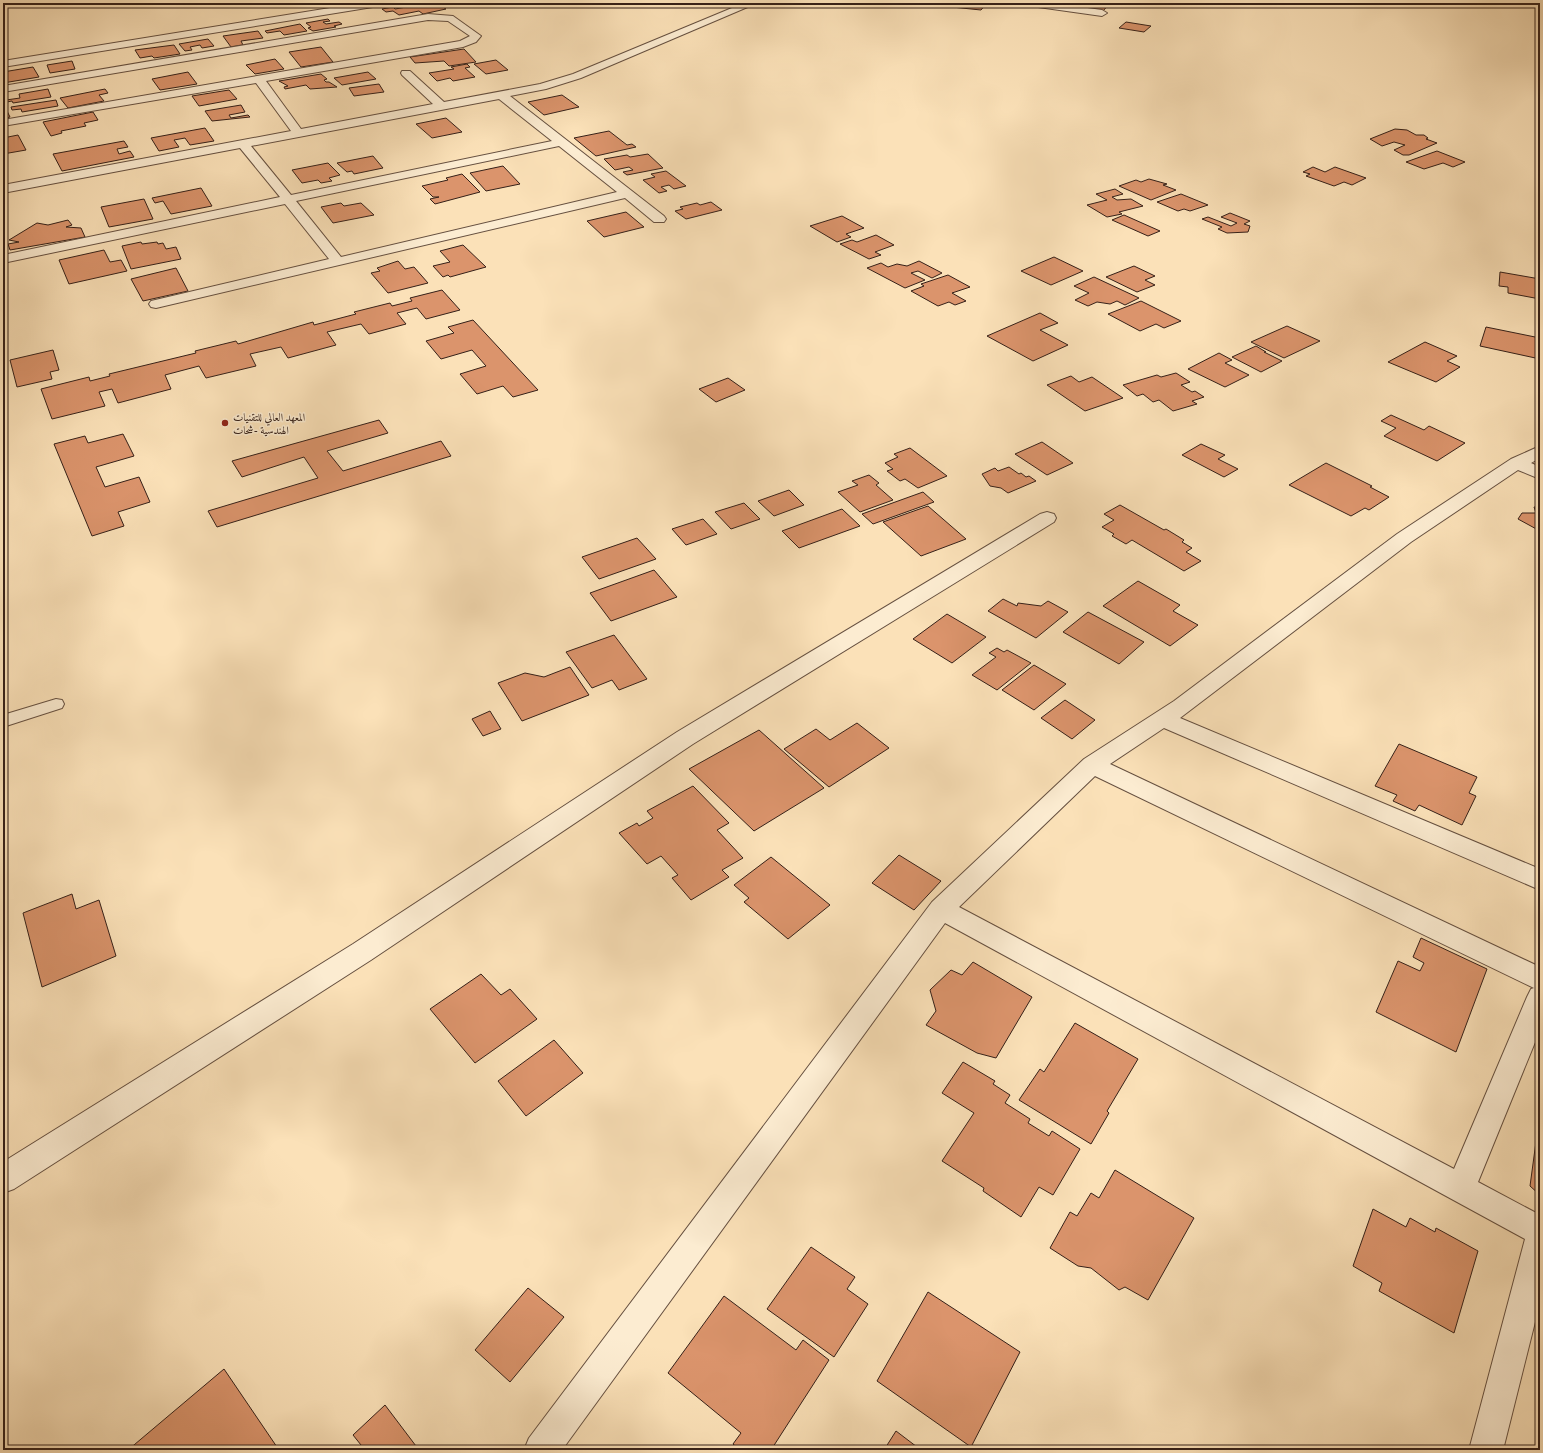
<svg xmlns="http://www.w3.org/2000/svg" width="1543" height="1453" font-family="'IM FELL Double Pica',Amiri,serif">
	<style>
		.building { fill: #db946c; stroke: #352018 }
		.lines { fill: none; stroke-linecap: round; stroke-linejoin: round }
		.service-casing { stroke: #665040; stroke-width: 2 }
		.minor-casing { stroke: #665040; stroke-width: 2 }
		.service { fill: #fcecd1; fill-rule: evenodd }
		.minor { fill: #fcecd1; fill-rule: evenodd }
		.poi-dot { fill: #8f2418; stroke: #fcecd1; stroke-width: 1.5 }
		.labels { text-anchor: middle; stroke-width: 3; stroke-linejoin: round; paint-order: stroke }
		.far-poi-label { font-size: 11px; fill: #352018; stroke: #fcecd1; text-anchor: start }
	</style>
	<rect width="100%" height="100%" fill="#fbe1b8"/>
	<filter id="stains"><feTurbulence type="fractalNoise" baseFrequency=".005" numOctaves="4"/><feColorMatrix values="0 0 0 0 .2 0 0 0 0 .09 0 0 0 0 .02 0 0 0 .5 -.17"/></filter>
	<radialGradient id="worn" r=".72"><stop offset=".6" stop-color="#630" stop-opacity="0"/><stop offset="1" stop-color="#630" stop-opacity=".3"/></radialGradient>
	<g class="building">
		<polygon points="429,3 436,3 446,9 423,14 419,11 399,15 393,11 386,12 382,9 393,7 395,9"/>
		<polygon points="944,3 987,3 981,10 942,6"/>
		<polygon points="1051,3 1110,3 1103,11"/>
		<polygon points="328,19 330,21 323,22 326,24 339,22 342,24 334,26 336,27 313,31 308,28 311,27 306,23"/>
		<polygon points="1126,22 1151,26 1144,32 1119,28"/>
		<polygon points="300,24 307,31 284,35 280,31 267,33 265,31"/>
		<polygon points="258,31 263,38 241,41 243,45 231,47 223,36"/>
		<polygon points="208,39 214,46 202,48 200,45 190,47 192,50 185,51 179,44"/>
		<polygon points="174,45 180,54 154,58 152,56 140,58 135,50"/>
		<polygon points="321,47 333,62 301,67 289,52"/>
		<polygon points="464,49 476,62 449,66 444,61 415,63 410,57"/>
		<polygon points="275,59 284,69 255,74 246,65"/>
		<polygon points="496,60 508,70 486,74 474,64"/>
		<polygon points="72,61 75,69 50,73 47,65"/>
		<polygon points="467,64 470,67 465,68 475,77 453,81 450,78 437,81 429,73 454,69 451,67"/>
		<polygon points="33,67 39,77 3,83 3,72"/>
		<polygon points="188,72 197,84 160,90 152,79"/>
		<polygon points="368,72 376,79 342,85 334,78"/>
		<polygon points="321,74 327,79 324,80 326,82 329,82 337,87 310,89 306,85 285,89 284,87 288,86 279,81"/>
		<polygon points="379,84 384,92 354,96 349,88"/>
		<polygon points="48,89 51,97 13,103 12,101 7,102 6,100 20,98 19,94"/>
		<polygon points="105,89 108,93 99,95 104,101 68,108 60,98"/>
		<polygon points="229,90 237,99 199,106 192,96"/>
		<polygon points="562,95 579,107 544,115 528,102"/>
		<polygon points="56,100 58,106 22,112 21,109 12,110 11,107"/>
		<polygon points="241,105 245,112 229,115 231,118 248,115 250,117 212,121 205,111"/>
		<polygon points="3,107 5,107 10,117 3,119"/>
		<polygon points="93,112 98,120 84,123 86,126 61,131 62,133 51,136 43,122"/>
		<polygon points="446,118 462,132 432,138 416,124"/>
		<polygon points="205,128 214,141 190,145 185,138 174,140 179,147 159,151 151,138"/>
		<polygon points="1395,129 1407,130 1416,135 1424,135 1428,138 1426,139 1437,143 1409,155 1403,155 1394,150 1405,145 1394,142 1382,146 1370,139"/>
		<polygon points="609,131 627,145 632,144 636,147 596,156 574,138"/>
		<polygon points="18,135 26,150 3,154 3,138"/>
		<polygon points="124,141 128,147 117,149 119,154 130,151 134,157 62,171 53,154"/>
		<polygon points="1437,151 1465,162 1453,167 1443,163 1424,169 1406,162"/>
		<polygon points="648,154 663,168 627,175 623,172 633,170 629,167 615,170 604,159 627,155 630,157"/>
		<polygon points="373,156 383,168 354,174 352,171 347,172 337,163"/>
		<polygon points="328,163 340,175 329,178 332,181 321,183 318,180 302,183 292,170"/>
		<polygon points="503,166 520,184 486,191 470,173"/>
		<polygon points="1313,167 1325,172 1335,167 1366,178 1352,185 1344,182 1334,186 1306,176 1310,174 1303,172"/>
		<polygon points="666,171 686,186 674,189 669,185 661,187 667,191 659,193 643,180 655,177 651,174"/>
		<polygon points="462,174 480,192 435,204 430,199 439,197 433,197 422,186 448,180 446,178"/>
		<polygon points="1149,179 1167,184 1163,185 1176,190 1151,200 1119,186 1136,180 1141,182"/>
		<polygon points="201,188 212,206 171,214 163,201 155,203 152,198"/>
		<polygon points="1115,189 1123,194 1112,197 1117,200 1131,199 1143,206 1119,212 1122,214 1107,217 1087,205 1107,200 1096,194"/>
		<polygon points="1181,194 1208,205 1190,211 1184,209 1178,211 1157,202"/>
		<polygon points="144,199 153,219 109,227 101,207"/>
		<polygon points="711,202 722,210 686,219 675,211 683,209 680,207 697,203 700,205"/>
		<polygon points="341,203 344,206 361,203 374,215 333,223 321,207"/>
		<polygon points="626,212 644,227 604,237 587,221"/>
		<polygon points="1230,213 1250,221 1244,224 1250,226 1248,232 1227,233 1218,229 1222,227 1202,219 1208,217 1231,226 1237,223 1221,217"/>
		<polygon points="1124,215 1160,231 1148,236 1112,220"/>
		<polygon points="842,216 864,228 846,234 851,237 837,242 810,226"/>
		<polygon points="68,220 72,225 66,227 81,228 85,237 10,250 8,244 19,242 9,240 37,223 48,225"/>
		<polygon points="876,235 894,245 875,252 881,255 869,259 840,244 852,240 857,242"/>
		<polygon points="141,242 142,244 157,242 158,244 163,243 166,249 176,247 181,259 131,269 122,246"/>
		<polygon points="463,245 486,267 450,277 448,275 443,277 433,266 450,262 440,251"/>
		<polygon points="104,250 110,262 121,260 127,271 69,284 59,260"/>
		<polygon points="1054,257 1083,271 1051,285 1021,271"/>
		<polygon points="398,261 405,269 414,267 428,283 388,293 371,273 380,271 377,268"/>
		<polygon points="919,261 942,273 932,278 918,271 911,273 925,280 905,288 867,268 881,263 888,267 897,264 907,266"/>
		<polygon points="1134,266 1155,276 1145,280 1155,285 1137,292 1106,277"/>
		<polygon points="176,268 188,291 143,301 131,279"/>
		<polygon points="1500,272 1540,279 1540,299 1508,293 1508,287 1499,286"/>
		<polygon points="948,275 970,287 952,293 966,301 955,305 949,302 938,306 911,291 924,286 921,284"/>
		<polygon points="1094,277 1139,298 1125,305 1117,301 1110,304 1097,302 1088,306 1075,300 1089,293 1074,286"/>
		<polygon points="442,290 460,310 426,319 417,308 397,313 406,324 369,334 361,324 327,332 336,345 288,358 281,347 250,354 256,366 206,378 199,366 165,375 171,389 118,403 112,389 99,392 105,406 52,419 41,389 89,377 90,381 110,376 109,374 196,353 195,351 236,341 238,344 313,322 314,325 356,314 354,312 390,303 392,306 412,301 410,298"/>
		<polygon points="1141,301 1181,321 1164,328 1156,324 1140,331 1108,314"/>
		<polygon points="1040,313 1058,323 1040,330 1068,345 1033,361 987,336"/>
		<polygon points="473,320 538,390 513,397 503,386 477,394 460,374 486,366 472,350 441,359 426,341 454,333 448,327"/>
		<polygon points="1287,326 1320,341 1284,358 1251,342"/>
		<polygon points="1486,327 1540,338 1540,359 1480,346"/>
		<polygon points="1425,342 1457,356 1447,361 1460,367 1436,382 1388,362"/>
		<polygon points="1256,346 1266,352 1264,352 1282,361 1261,372 1232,357"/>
		<polygon points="53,350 59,370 50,372 52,379 17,387 10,360"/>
		<polygon points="1219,353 1232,360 1225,363 1249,375 1225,387 1188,369"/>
		<polygon points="1176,373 1190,382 1181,385 1192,392 1195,391 1204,397 1192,401 1197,404 1173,411 1159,400 1153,402 1143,394 1137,396 1123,385 1157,375 1161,377"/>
		<polygon points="1071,376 1079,382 1092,377 1123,398 1085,411 1047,385"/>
		<polygon points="728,378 745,390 716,402 699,389"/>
		<polygon points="1391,415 1424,430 1429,426 1465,443 1437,461 1384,436 1396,428 1381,421"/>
		<polygon points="379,420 388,433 327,451 343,471 441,441 451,456 217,527 208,511 318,478 304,457 242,477 232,461"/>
		<polygon points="123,434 134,456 96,467 105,487 139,477 150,502 118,512 124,526 92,536 54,444 85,436 88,443"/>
		<polygon points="1042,442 1073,463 1047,475 1015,454"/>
		<polygon points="1201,444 1225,455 1218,459 1238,469 1224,477 1182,455"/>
		<polygon points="910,448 947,476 918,488 905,479 900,481 887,471 893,469 885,463 898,457 894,454"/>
		<polygon points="1326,463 1372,486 1370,487 1389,497 1369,510 1365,508 1351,516 1289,485"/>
		<polygon points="1009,467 1019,474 1021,473 1026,477 1029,476 1036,481 1008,493 1001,488 990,486 982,474 995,468 998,471"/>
		<polygon points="869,475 879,483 876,485 893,500 860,512 838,492 858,485 852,481"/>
		<polygon points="789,490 804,505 774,516 758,501"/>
		<polygon points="923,492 934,502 873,524 862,514"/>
		<polygon points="744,503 760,519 731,529 715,512"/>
		<polygon points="1120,505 1164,530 1166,529 1184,540 1182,542 1192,548 1186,552 1201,561 1184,571 1132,540 1126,544 1112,536 1114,534 1102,527 1114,520 1104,514"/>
		<polygon points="928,506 966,539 921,556 883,522"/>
		<polygon points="1534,507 1540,507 1540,531 1518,519 1522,513 1536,513"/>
		<polygon points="842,509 860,526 799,548 782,531"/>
		<polygon points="703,519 717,534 686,545 672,529"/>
		<polygon points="637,538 656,559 599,579 582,557"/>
		<polygon points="654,570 677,597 611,621 590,593"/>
		<polygon points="1138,581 1180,605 1173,611 1198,625 1170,646 1103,606"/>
		<polygon points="1003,599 1017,606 1018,603 1041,606 1048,601 1068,612 1036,638 988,611"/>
		<polygon points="1088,612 1144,642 1119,664 1063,632"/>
		<polygon points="947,614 986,637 952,663 913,639"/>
		<polygon points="614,635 647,679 619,690 612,680 592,688 566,652"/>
		<polygon points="997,648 1004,652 1007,650 1031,663 997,690 972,675 996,657 989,653"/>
		<polygon points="1034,665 1066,684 1034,710 1002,690"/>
		<polygon points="570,667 589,695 522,721 498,683 525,673 544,677"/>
		<polygon points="1065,700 1095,720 1072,739 1041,718"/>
		<polygon points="490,711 501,729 483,736 472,719"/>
		<polygon points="857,723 889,748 829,787 784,749 816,729 830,740"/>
		<polygon points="759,730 824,788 754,831 689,769"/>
		<polygon points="1399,744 1477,777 1469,793 1476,796 1462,825 1419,805 1415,811 1393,801 1397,795 1375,786"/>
		<polygon points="693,786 729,823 717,830 743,858 722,870 729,877 691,900 672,878 678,875 661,856 647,864 619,833 637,823 639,826 653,818 647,811"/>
		<polygon points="899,855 941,881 914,910 872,883"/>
		<polygon points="771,857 830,905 788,939 744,902 749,898 734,885"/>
		<polygon points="72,894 76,909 99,900 116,956 42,987 23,913"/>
		<polygon points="1421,938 1487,969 1456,1052 1376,1012 1398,961 1420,971 1424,963 1413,957"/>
		<polygon points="973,962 1032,997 996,1058 977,1053 926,1025 936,1011 930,990 951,970 962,975"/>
		<polygon points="481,974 501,995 510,989 537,1019 475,1063 430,1009"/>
		<polygon points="1075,1023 1138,1059 1107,1111 1109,1113 1091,1144 1019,1100 1040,1069 1044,1072"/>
		<polygon points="554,1040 583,1073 526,1116 498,1081"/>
		<polygon points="963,1062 995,1081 993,1084 1010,1095 1005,1103 1030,1119 1028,1123 1049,1136 1052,1131 1080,1149 1053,1195 1039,1187 1021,1217 983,1191 984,1188 942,1161 974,1113 942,1093"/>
		<polygon points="1540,1112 1540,1195 1530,1186"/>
		<polygon points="1115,1170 1194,1218 1148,1300 1125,1287 1119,1290 1091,1268 1078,1266 1050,1248 1070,1212 1077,1216 1091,1193 1099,1198"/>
		<polygon points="1373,1209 1406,1227 1410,1218 1435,1232 1436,1228 1478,1251 1454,1333 1379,1291 1382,1283 1353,1266"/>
		<polygon points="811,1247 855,1277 847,1289 868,1304 834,1357 767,1309"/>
		<polygon points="528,1288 564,1317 510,1382 475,1350"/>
		<polygon points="928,1292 1020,1352 971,1447 877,1381"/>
		<polygon points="724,1296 796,1350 803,1340 829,1360 771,1450 740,1450 733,1444 741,1433 668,1373"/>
		<polygon points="224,1369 279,1450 128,1450"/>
		<polygon points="385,1405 419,1450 365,1450 353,1435"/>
		<polygon points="896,1431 921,1450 884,1450"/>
	</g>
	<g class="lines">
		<g class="service-casing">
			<polygon id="service" points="56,699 62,700 64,704 62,708 3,727 3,715"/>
		</g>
		<g class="minor-casing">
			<g id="minor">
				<polygon points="361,3 384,3 379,6 3,67 3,61"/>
				<path d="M 744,3 L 757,3 L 581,78 L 546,89 L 510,96 L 664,216 L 666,219 L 664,222 L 654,222 L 625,198 L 156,308 L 151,307 L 149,304 L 151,301 L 329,259 L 285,204 L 3,263 L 3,255 L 280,197 L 240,148 L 3,193 L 3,185 L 291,131 L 256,83 L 3,126 L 3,120 L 460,41 L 470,36 L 448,21 L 428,20 L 3,92 L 3,86 L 428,14 L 453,16 L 481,36 L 476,42 L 463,47 L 266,81 L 301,129 L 433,104 L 402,75 L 401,73 L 402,71 L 410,71 L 444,102 L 540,84 L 573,74 ZM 499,99 L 552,141 L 291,195 L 251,146 ZM 559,146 L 617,192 L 341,257 L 296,201 Z"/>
				<polygon points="1026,3 1051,3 1102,10 1107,13 1102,16 1031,6"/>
				<path d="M 1540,446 L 1540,458 L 1531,463 L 1540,467 L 1540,479 L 1518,470 L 1411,542 L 1180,718 L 1540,869 L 1540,890 L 1164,728 L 1110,764 L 1540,967 L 1540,1030 L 1478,1182 L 1540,1215 L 1540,1302 L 1503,1450 L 1469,1450 L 1525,1239 L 945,923 L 562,1450 L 524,1450 L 529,1438 L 932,902 L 1084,759 L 1174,701 L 1397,534 L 1511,459 ZM 1095,776 L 1534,988 L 1531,989 L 1527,997 L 1454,1169 L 959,907 Z"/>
				<polygon points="1047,512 1054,514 1056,518 1054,522 693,744 371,960 14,1189 3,1193 3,1162 353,944 677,732 1040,514"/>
			</g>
		</g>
		<use href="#service" class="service"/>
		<use href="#minor" class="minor"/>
	</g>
	<circle class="poi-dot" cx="225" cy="423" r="4"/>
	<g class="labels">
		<g class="far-poi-label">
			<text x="233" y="421">المعهد العالي للتقنيات<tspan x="233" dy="13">الهندسية -شحات</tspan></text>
		</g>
	</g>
	<rect width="1543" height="1453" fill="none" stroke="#fbe1b8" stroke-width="16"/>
	<rect x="4" y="4" width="1535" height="1445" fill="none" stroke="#352018" stroke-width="2"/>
	<rect x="8" y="8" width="1527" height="1437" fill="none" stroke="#352018"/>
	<rect width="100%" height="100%" filter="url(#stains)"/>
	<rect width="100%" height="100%" fill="url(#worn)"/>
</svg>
